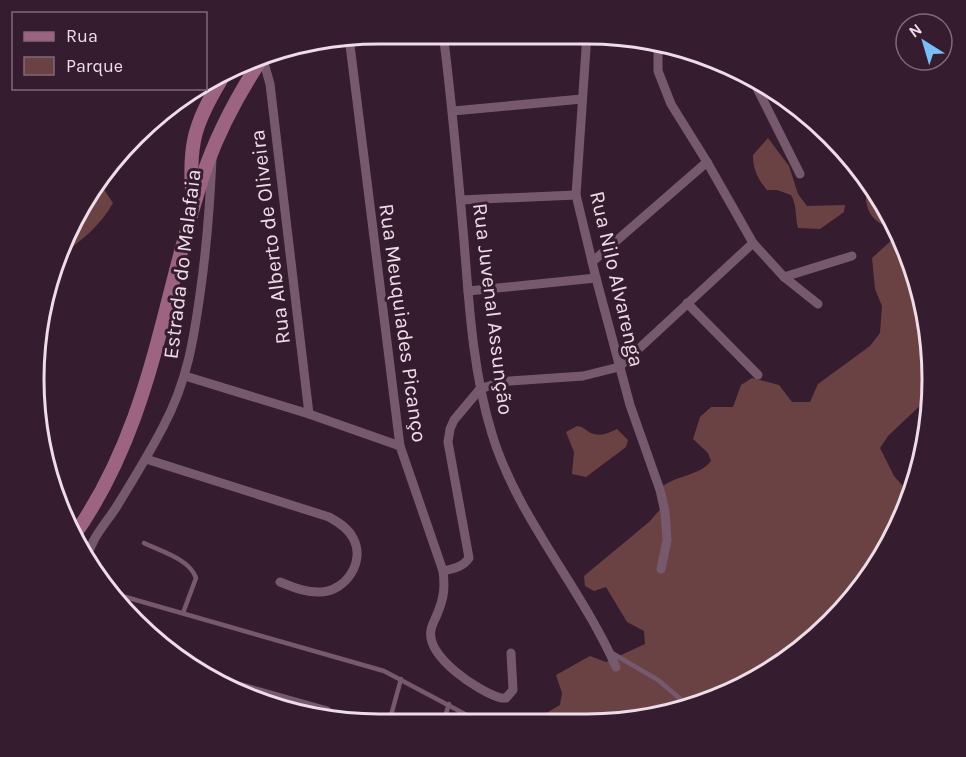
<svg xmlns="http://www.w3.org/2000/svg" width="966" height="757" font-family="Karla,sans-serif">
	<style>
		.green { fill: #6b4244 }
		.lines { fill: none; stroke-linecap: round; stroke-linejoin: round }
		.service { stroke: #77596e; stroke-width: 4.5 }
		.minor { stroke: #77596e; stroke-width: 9 }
		.secondary { stroke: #9c6480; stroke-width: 14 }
		.labels { text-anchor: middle; stroke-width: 6; stroke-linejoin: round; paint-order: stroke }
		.street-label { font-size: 21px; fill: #eedde8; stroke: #361c2f }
		.rim { fill: none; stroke: #eedde8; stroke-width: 3 }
	</style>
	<rect width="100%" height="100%" fill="#361c2f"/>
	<g class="green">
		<path d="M 768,138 L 789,166 L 798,194 L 807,206 L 845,205 L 844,212 L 820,229 L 798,228 C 795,217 797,205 791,195 L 777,190 L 767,190 C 758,179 753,170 753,155 Z"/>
		<path d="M 96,184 L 103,188 L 113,203 C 100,227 79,242 58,258 L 79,206 Z"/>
		<path d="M 871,188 L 887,205 L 930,333 L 926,400 L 888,436 L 880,448 L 894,476 L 909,493 L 862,589 L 761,678 L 698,706 L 610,723 L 516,721 L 522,718 L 536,719 L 560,705 L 562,693 L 556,675 L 590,656 L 606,662 L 645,644 L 644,631 L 627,622 L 606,587 L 594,591 L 585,586 L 584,576 L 649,522 L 665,504 L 663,486 C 678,475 699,476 711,461 L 708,453 L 693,439 L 700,417 L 711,407 L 733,407 L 741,385 L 752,378 L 779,385 L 792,402 L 810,402 L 818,384 L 870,346 L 880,333 L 882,306 L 875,289 L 872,258 L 894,238 L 891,228 C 873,222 865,211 866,193 Z"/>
		<path d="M 577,426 C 584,427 585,430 591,433 C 600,437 609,433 617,429 L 628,440 L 626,447 L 586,477 L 572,474 L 574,452 L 566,432 Z"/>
	</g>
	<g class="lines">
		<g class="service">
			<path d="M 144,543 C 160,551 190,559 196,578 L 183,613"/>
			<polyline points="108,592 384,671 478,721"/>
			<polyline points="612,653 658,680 690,707"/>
			<polyline points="211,676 328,709 334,713 335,718"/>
			<polyline points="390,719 401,679"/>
			<polyline points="444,720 449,704"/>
		</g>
		<g class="minor">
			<path d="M 443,33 C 452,102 458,172 464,241 C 469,305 473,373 492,434 C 517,517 581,587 616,667"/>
			<polyline points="587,34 576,195 596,278 630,405 660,490 665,512 667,540 661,569"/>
			<path d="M 349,37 L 400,446 L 443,571 C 445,587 444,598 438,612 C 436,618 432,624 431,630 C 426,657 479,692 501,698 L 506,698 L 513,690 L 511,653"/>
			<polyline points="658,43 658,71 671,104 707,162 753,243 784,277 818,304"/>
			<polyline points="262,56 270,84 309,414"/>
			<polyline points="753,80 800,174"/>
			<polyline points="453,111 582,99"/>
			<polyline points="461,200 576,195"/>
			<polyline points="592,262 707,162"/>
			<polyline points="784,277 852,256"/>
			<polyline points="468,291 596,278"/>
			<polyline points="687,303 758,375"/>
			<polyline points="185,376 309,414 400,446"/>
			<path d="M 146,459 L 329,517 C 338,522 348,528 353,538 C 366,561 346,591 321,592 C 306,593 293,587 280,582"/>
			<path d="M 86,561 C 91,538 105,525 117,506 C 133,480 149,454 163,427 C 188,380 194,338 201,287 C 207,244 210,202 212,159"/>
			<path d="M 443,571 C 453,569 463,567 469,558 L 448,442 L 450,429 L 454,420 L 480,389 L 495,384 L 510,381 L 583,376 L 619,367 L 753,243"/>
		</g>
		<g class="secondary">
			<path d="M 193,203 C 187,143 195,121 227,70"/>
			<path d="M 73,537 C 155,421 162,293 207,164 C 221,126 242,88 264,55"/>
		</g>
	</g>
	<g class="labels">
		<g class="street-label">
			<text transform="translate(270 237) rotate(-97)" y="7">Rua Alberto de Oliveira</text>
			<text transform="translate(182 264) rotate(-83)" y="7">Estrada do Malafaia</text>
			<text transform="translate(617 279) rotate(77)" y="7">Rua Nilo Alvarenga</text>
			<text transform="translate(493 309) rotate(83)" y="7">Rua Juvenal Assunção</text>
			<text transform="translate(403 323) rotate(82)" y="7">Rua Meuquiades Picanço</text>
		</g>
	</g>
	<path d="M0 0H966V757H0ZM379 44H587A335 335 0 0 1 922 379V379A335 335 0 0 1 587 714H379A335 335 0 0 1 44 379V379A335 335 0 0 1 379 44Z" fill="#361c2f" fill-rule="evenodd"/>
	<path class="rim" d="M379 44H587A335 335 0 0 1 922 379V379A335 335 0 0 1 587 714H379A335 335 0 0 1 44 379V379A335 335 0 0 1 379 44Z"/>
	<rect x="12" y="12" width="195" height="78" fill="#361c2f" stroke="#806979" stroke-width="1.5"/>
	<rect x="24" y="32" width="30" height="9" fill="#9c6480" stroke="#806979" stroke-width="1.5"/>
	<text x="66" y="42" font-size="18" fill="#eedde8">Rua</text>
	<rect x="24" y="57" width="30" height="18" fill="#6b4244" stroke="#806979" stroke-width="1.5"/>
	<text x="66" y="72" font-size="18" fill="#eedde8">Parque</text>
	<g transform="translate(924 42) rotate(323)"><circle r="28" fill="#361c2f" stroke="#806979" stroke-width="1.5"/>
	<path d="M0-4.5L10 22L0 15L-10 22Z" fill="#78bff7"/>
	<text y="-9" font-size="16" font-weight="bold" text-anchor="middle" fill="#eedde8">N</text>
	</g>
</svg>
